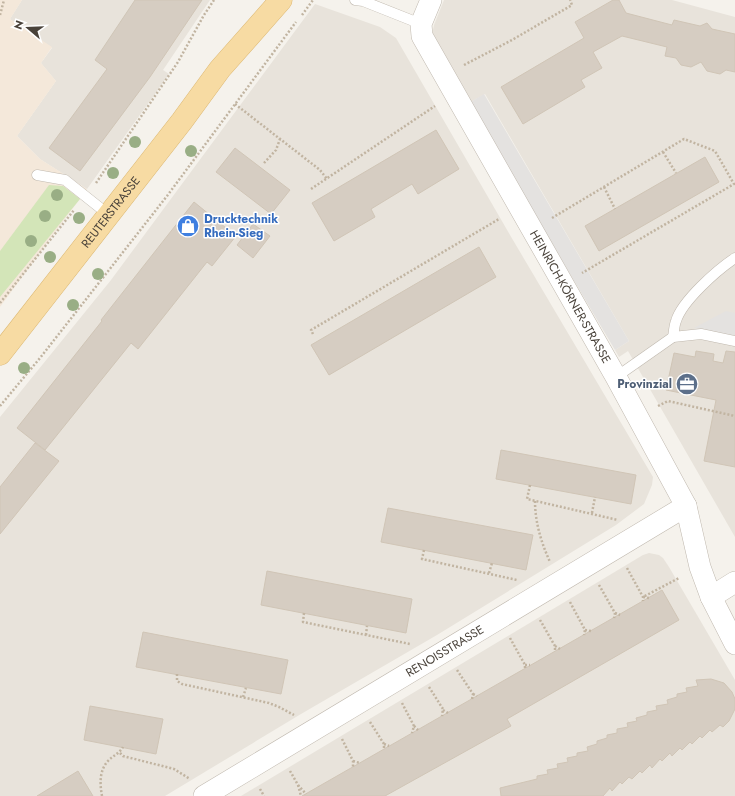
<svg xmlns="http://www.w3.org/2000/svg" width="735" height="796" font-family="Jost,sans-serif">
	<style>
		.residential { fill: #e8e3db }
		.commercial { fill: #f4e8da }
		.green { fill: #d3e5b8 }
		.parking { fill: #e4e2e0 }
		.building { fill: #d6cdc2; stroke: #d0c5b6 }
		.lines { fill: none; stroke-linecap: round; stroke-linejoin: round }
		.lane-casing { stroke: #c0b9af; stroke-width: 11 }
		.street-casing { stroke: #c0b9af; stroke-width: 22 }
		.primary-casing { stroke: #dcb873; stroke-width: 23 }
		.path { stroke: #c1b4a1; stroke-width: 2.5; stroke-dasharray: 2 2; stroke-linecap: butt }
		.lane { stroke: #fff; stroke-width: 10 }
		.street { stroke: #fff; stroke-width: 21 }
		.primary { stroke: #f7dba3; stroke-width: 22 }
		.tree { fill: #99ae85 }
		.labels { text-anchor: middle; stroke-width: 3; stroke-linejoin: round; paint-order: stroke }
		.street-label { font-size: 12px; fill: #49423a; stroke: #fff }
		.shop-label { font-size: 12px; font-weight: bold; fill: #366cbe; stroke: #fff; text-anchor: start }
		.service-label { font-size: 12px; font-weight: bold; fill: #4e5e75; stroke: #fff; text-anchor: end }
	</style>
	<rect width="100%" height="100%" fill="#f5f2ec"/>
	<g class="residential">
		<polygon points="22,0 210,0 163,70 169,74 87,189 40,159 17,136 56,81 41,63 52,48 10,19"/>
		<polygon points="444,0 672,0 735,17 735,537 628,351 619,357 615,350 629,341 485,94 469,103 432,35 434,25"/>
		<polygon points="315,4 380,27 396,38 510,235 653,477 652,485 644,504 616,525 437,635 301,714 165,796 0,796 0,417 111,280"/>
		<polygon points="649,553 659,555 663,558 669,567 735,680 735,796 241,796 643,555"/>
	</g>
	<polygon class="commercial" points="0,0 22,0 10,19 52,47 41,63 56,81 17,136 40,159 87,189 0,307"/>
	<polygon class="green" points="49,185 63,186 80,199 0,297 0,251"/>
	<g class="parking">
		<polygon points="484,94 629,341 615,350 469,103"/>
		<polygon points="726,311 735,313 735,336 694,328"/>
	</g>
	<g class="building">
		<polygon points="135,0 202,0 150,77 80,171 49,148 107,69 95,60"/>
		<polygon points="613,0 619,0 626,13 672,25 674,20 700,26 707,23 712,29 735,34 735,72 726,70 720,74 707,71 701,62 691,67 681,65 676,58 665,56 667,47 622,36 593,52 602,68 581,80 585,87 523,124 501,87 584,38 575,22"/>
		<polygon points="436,130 459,169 418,194 412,184 371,209 375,217 334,241 312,203"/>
		<polygon points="235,148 290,190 271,214 216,172"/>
		<polygon points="705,157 719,182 599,251 585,226"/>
		<polygon points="194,202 236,236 212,266 207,262 138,349 131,343 45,450 17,428 102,321 101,320"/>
		<polygon points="253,224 270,236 253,258 237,245"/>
		<polygon points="479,247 496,277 329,375 311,345"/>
		<polygon points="696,351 714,354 713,361 723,363 726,351 735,352 735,467 704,461 716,400 666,390 674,353 695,357"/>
		<polygon points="35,443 59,461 0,534 0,487"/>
		<polygon points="501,450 636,475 631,504 496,479"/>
		<polygon points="388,508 533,535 526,570 381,542"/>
		<polygon points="267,571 412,599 406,633 261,605"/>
		<polygon points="662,590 679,620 507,719 511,726 385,796 302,796"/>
		<polygon points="143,632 288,660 281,694 136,667"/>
		<polygon points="711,679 724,683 732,692 735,699 735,709 729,721 723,727 720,725 712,732 710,730 702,738 700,736 692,744 690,742 682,750 680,748 672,756 670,753 662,761 660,759 652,768 650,765 642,773 640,771 632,779 629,777 622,784 620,782 612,791 610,788 603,796 501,796 500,788 537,779 537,776 548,774 547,770 558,768 557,764 568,762 567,758 577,756 577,753 588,751 587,747 597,744 597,741 607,738 607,735 617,733 617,729 628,727 627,723 637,721 636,718 647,715 647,712 657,710 656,706 668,704 667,700 677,697 677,694 687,692 686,688 698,686 696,680"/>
		<polygon points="90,706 163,719 156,754 84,740"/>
		<polygon points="78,771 93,796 37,796"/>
	</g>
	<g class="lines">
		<g class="lane-casing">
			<g id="lane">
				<polyline points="355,0 363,1 421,24"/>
				<polyline points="37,175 65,180 109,215"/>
				<path d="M 735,258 C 717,270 682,301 676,321 C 674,326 674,332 673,337 L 701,334 L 735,341"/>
				<polyline points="616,377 673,337"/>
			</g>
		</g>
		<g class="street-casing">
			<g id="street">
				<path id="s1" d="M 431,0 L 421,24 L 422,36 L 616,377 L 686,506 L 700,567 L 711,597 L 735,644"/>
				<polyline points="711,597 735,582"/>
				<path id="s2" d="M 204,796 L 686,506"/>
			</g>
		</g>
		<g class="primary-casing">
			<g id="primary">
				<path id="s3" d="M 0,354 L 182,121 L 220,69 L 281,0"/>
			</g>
		</g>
		<g class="path">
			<polyline points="0,15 4,0"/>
			<polyline points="302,15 313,0"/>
			<polyline points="464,65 512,40 572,5 570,0"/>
			<polyline points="235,104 320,170 327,179"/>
			<polyline points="663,152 676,173"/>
			<polyline points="264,163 276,150 280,139"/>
			<polyline points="96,183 178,62 204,15 214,0"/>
			<polyline points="604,187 615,209"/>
			<polyline points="311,189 435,106"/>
			<polyline points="552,218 684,139 715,151 734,184 582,273"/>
			<polyline points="0,303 74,210"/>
			<polyline points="313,334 311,330 499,219"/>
			<polyline points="0,406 40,358 167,196 296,22"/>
			<polyline points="658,406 668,401 735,416"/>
			<polyline points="530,485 527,499 618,520"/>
			<path d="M 535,501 C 535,522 541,542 550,562"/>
			<polyline points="592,513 595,497"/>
			<polyline points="424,550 422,559 517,580"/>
			<polyline points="627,568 643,597 643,601"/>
			<polyline points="489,573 492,563"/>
			<polyline points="599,585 615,613 614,618"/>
			<polyline points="649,598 643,597 679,578"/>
			<polyline points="570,602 585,630 584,635"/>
			<polyline points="304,613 303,622 410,644"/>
			<polyline points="615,613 620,615"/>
			<polyline points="540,620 555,646 555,651"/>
			<polyline points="585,630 591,631"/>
			<polyline points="366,635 367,626"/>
			<polyline points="510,638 525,665 525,669"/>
			<polyline points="555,646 560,649"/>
			<polyline points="525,665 530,665"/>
			<polyline points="457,670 473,694 472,699"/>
			<polyline points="177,674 177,681 182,684 269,703 279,707 294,715"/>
			<polyline points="429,687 443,709 442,716"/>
			<polyline points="473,694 477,696"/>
			<polyline points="243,697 246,688"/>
			<polyline points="402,703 414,726 412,733"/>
			<polyline points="443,710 448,713"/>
			<polyline points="370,722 384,744 384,750"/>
			<polyline points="414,726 418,730"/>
			<polyline points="342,739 353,761 353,767"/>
			<polyline points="384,744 389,746"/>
			<polyline points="120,753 123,756 174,769 190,779"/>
			<polyline points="353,761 360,763"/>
			<polyline points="290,771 298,785 306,794"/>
			<polyline points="298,785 301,796"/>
			<polyline points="260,789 264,796"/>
			<path d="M 102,796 C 100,785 99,772 107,762 C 112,756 119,754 123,747"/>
		</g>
		<use href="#lane" class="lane"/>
		<use href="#street" class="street"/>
		<use href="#primary" class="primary"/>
	</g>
	<g class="tree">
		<circle cx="135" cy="142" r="6"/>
		<circle cx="191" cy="151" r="6"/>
		<circle cx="113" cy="173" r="6"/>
		<circle cx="57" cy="195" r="6"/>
		<circle cx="45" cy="216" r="6"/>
		<circle cx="79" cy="218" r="6"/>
		<circle cx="31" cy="241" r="6"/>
		<circle cx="50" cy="257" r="6"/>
		<circle cx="98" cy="274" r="6"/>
		<circle cx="73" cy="305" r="6"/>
		<circle cx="24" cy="368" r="6"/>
	</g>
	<defs>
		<g id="shop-disc" transform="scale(1.15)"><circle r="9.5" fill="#3f7fe0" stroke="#fff"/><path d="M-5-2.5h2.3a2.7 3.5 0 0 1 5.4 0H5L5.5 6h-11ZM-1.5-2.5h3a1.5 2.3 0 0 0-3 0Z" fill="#fff"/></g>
		<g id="office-disc" transform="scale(1.15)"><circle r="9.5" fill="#5c6f8a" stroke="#fff"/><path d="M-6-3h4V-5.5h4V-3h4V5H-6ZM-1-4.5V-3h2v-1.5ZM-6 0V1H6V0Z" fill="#fff"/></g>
	</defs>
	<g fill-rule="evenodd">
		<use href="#shop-disc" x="188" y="226"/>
		<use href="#office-disc" x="687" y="384"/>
	</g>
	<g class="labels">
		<g class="street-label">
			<text dy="4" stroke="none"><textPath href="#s3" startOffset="180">REUTERSTRASSE</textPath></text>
			<text dy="4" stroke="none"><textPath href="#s1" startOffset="338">HEINRICH-KÖRNER-STRASSE</textPath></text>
			<text dy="4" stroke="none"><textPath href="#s2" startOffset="281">RENOISSTRASSE</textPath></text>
		</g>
		<g class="shop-label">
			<text x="204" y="223">Drucktechnik<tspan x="204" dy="14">Rhein-Sieg</tspan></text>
		</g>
		<g class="service-label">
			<text x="672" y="388">Provinzial</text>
		</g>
	</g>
	<g transform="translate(28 28) rotate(289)" stroke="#ffffff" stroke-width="3" paint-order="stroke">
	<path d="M0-3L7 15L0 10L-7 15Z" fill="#49423a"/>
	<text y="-6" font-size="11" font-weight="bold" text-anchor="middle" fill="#49423a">N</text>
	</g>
</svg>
